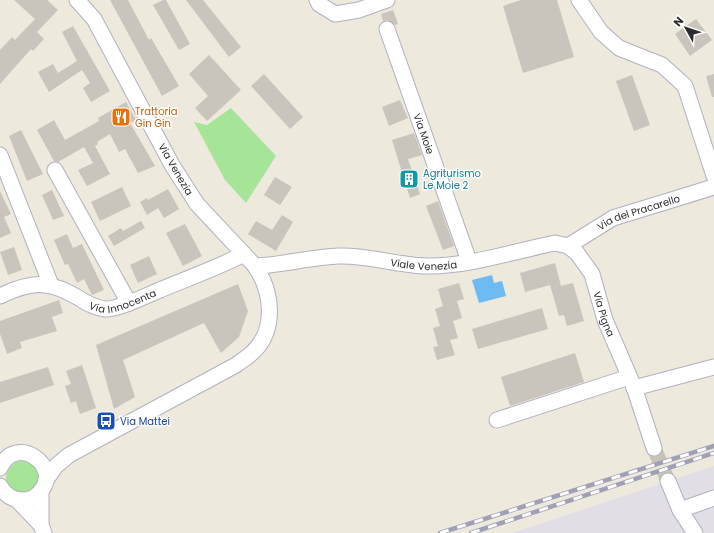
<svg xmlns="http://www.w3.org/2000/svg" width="714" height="533" font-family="Poppins,sans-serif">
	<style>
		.industrial { fill: #e1dee6 }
		.green { fill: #a6e598 }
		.water { fill: #6ebaf2 }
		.building { fill: #c9c5bc }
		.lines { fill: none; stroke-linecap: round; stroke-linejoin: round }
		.minor-tunnel { stroke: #c6c3b9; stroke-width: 15; stroke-dasharray: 15 8; stroke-linecap: butt }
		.minor-casing { stroke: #b1b1bf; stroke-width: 17 }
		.minor { stroke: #fff; stroke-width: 15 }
		.rail-casing { stroke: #a09fb6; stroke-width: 4.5 }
		.rail { stroke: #fff; stroke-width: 3; stroke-dasharray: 9; stroke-linecap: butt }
		.labels { text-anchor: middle; stroke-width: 3; stroke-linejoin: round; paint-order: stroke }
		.food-label { font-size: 10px; fill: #c56008; stroke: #fff; text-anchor: start }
		.street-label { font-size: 10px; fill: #2b2b2b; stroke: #fff }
		.culture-label { font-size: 10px; fill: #0d838f; stroke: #fff; text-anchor: start }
		.transit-label { font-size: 10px; fill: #164399; stroke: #fff; text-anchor: start }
	</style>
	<rect width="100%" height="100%" fill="#ede9dd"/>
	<polygon class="industrial" points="714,466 714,533 512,533"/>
	<g class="green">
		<polygon points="231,108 276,156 246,203 225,180 194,122 207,125"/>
		<path d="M 18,459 L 36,461 L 43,485 L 22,497 C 3,483 0,476 18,459 Z"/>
	</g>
	<polygon class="water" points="492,275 494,283 502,281 506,296 479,303 472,280"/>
	<g class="building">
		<polygon points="14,0 47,0 58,10 37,32 44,39 33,51 31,49 0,84 0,50 12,37 15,40 35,19"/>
		<polygon points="110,0 128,0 149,40 151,38 179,86 162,96"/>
		<polygon points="163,0 166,0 190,44 179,50 153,5"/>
		<polygon points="186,0 203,0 241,47 229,57"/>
		<polygon points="521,0 557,0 574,57 523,73 503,6"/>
		<polygon points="393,10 398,24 395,25 388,20 383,21 381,14"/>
		<polygon points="696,19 712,40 690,56 675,34"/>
		<polygon points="73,26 110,91 91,102 83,88 90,83 82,70 49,92 38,72 53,64 58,73 77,61 62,32"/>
		<polygon points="209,55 241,90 207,121 195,108 208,96 189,74"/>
		<polygon points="264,74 303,117 290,129 251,86"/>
		<polygon points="714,74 714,97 712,97 706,76"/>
		<polygon points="632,75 650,125 634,131 616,81"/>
		<polygon points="400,100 408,118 389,126 382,107"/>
		<polygon points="126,102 136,120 130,123 155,166 138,173 125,149 119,152 110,134 97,142 98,144 95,146 110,174 87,186 78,170 93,163 84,147 58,162 54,161 37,130 54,120 65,140 99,121 98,118"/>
		<polygon points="21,130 43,174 27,181 9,136"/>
		<polygon points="414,133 422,155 408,159 420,194 410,198 392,140"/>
		<polygon points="275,177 292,187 280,205 264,195"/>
		<polygon points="122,187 131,206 100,221 91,202"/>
		<polygon points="168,189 179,209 164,218 158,208 147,215 140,202 147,198 148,200"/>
		<polygon points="52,190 64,216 53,220 42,195"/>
		<polygon points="0,191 11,214 4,217 11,233 0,238"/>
		<polygon points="438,201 454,246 443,250 426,206"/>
		<polygon points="282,215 293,222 276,251 248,234 256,221 272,230"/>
		<polygon points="141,221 145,228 114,246 108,236 121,228 123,231"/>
		<polygon points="185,224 202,256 183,266 166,233"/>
		<polygon points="67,234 73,248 82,244 104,290 92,295 84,279 77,283 68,264 65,265 54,240"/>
		<polygon points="14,247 22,270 8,275 0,252"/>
		<polygon points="149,256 157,274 138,283 130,265"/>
		<polygon points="555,263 561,286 573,283 584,321 567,326 564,315 559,316 550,285 525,292 520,273"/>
		<polygon points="459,283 464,299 457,301 462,318 453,321 458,338 450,340 455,355 437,360 433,347 438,346 433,328 440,326 435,309 443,306 438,289"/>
		<polygon points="238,284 248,311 239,337 221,353 204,323 123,360 135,397 114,409 96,345"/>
		<polygon points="59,300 63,313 52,317 57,331 20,342 22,348 7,354 0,334 0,321"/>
		<polygon points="542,308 548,329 478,349 472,329"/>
		<polygon points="575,353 584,382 510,406 501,377"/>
		<polygon points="82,365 96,408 80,414 76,401 71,403 65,386 71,384 66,371"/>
		<polygon points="48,367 54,385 0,403 0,382"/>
	</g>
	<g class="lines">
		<polyline class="minor-tunnel" points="654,448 668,481"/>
		<g class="minor-casing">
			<g id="minor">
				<polyline points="317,0 319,4 335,14 359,10 387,0"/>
				<polyline points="579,0 601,32 619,48 662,65 685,86 714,176"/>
				<path id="s1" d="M 387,29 L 469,261"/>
				<polyline points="0,155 51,285"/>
				<polyline points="55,170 129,303"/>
				<path id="s2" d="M 568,246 L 613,218 L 714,187"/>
				<path id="s3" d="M 255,266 C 283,265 311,257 339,256 C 370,255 399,266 429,266 C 470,266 515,251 555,243 L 568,246 L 577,253 L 592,274 L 605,320 L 634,387 L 654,448"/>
				<path id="s4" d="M 0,296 C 31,281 48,280 77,297 C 86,303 95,308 105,309 C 118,310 147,295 160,290 C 188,278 217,268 244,254"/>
				<polyline points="634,388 714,367"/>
				<polyline points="497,420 629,377"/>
				<path d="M 0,468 C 15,432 65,467 39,493 C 35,498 28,500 22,500 C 12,500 5,495 0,486"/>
				<path d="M 46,480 L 56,466 L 69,455 L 236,365 C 241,361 248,357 253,352 C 277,329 272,291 255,266 L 197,204 L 172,165 L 94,19 L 77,0"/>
				<polyline points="668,481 680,510 695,533"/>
				<polyline points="41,492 41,525 44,533"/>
				<polyline points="17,500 41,525"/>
				<polyline points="680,510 714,498"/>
			</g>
		</g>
		<use href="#minor" class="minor"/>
		<g class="rail-casing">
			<g id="rail">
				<polyline points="440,533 714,446"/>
				<polyline points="471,533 714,453"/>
			</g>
		</g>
		<use href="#rail" class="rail"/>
	</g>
	<defs>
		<g id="restaurant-square" transform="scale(1)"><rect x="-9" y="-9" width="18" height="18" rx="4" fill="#e8710a" stroke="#fff"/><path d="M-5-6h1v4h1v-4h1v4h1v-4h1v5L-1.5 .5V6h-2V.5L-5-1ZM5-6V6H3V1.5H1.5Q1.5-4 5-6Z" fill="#fff"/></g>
		<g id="building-square" transform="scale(1)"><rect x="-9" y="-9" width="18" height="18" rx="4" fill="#0f9aa8" stroke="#fff"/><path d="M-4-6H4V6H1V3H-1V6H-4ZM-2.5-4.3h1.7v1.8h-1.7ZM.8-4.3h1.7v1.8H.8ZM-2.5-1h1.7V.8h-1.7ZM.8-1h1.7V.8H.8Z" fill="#fff"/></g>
		<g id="bus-square" transform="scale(1)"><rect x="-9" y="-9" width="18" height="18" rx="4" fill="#1a4fb4" stroke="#fff"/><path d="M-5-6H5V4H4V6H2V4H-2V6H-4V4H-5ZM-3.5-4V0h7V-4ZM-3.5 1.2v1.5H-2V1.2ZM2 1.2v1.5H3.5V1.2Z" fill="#fff"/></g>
	</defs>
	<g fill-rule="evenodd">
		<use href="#restaurant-square" x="121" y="117"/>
		<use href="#building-square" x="409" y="179"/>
		<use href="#bus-square" x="106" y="421"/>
	</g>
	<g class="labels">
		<g class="food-label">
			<text x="135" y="115">Trattoria<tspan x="135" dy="12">Gin Gin</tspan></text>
		</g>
		<g class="street-label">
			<text dy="4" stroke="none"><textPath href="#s1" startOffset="111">Via Moie</textPath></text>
			<text transform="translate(176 169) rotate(60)" y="4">Via Venezia</text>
			<text dy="4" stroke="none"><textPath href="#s2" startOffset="79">Via del Pracarello</textPath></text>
			<text dy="4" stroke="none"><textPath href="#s3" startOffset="170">Viale Venezia</textPath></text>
			<text dy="4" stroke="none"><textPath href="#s4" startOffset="131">Via Innocenta</textPath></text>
			<text dy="4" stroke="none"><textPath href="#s3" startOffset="396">Via Pigna</textPath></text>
		</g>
		<g class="culture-label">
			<text x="423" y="177">Agriturismo<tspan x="423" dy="12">Le Moie 2</tspan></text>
		</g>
		<g class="transit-label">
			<text x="120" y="425">Via Mattei</text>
		</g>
	</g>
	<g transform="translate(686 28) rotate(310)" stroke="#ffffff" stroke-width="3" paint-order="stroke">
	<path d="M0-3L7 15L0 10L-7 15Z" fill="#2b2b2b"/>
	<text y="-6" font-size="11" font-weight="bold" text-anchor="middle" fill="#2b2b2b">N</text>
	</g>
</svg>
